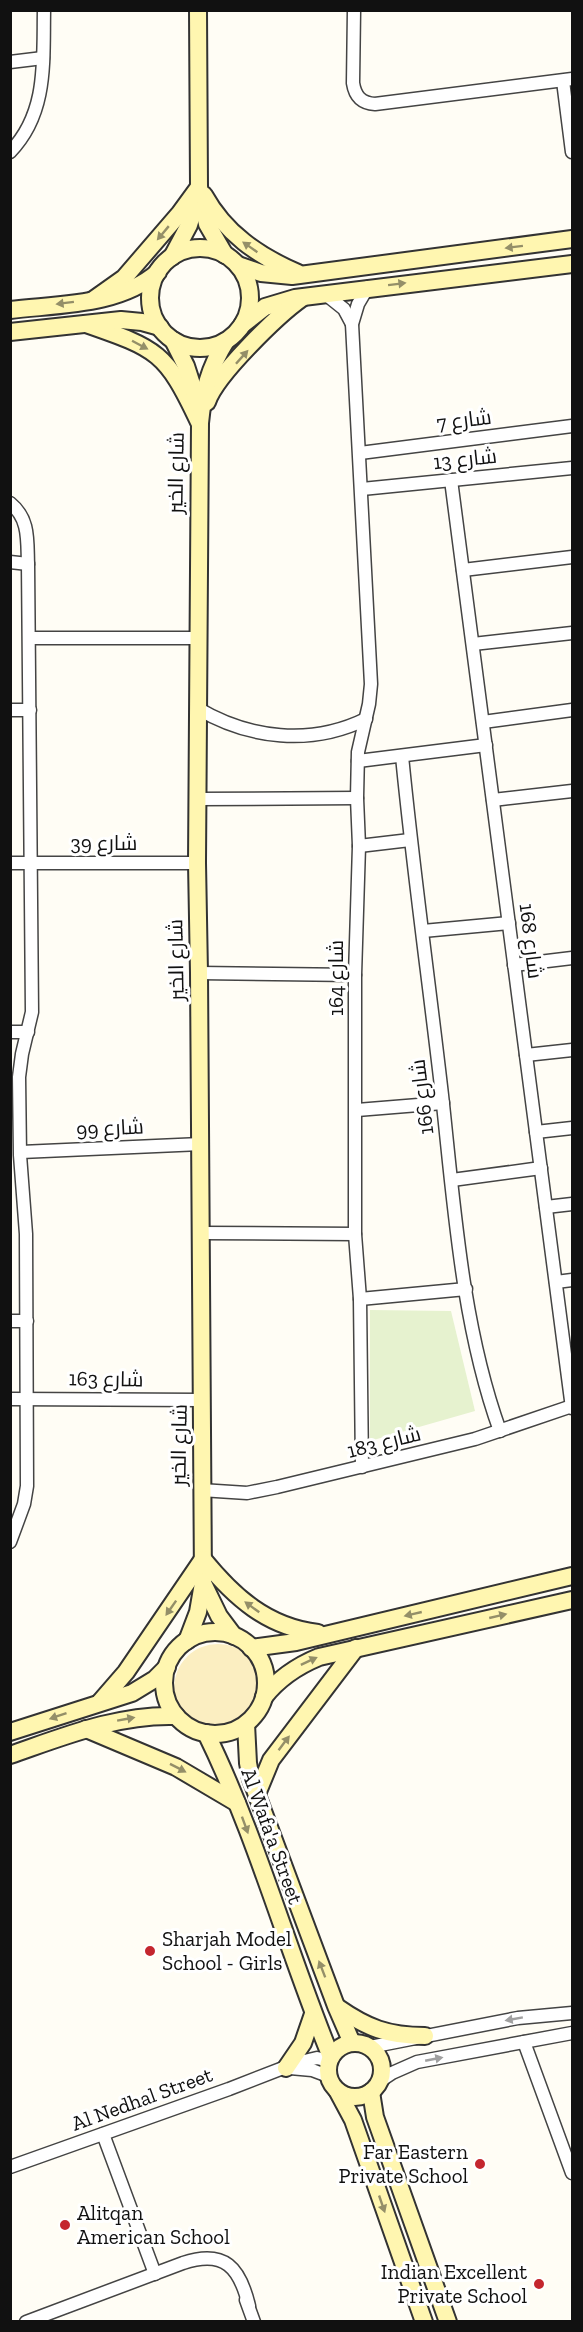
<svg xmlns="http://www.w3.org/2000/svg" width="583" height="2332" font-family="'Zilla Slab',Cairo,serif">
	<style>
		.sand { fill: #fbeec1 }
		.pitch { fill: #e6f2cf }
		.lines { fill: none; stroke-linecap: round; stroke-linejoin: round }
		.street-casing { stroke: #444; stroke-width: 15 }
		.secondary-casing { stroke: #333; stroke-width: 20 }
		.street { stroke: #fff; stroke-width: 12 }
		.secondary { stroke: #fff6b0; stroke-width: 16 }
		.oneway { fill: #948f68 }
		.oneway2 { fill: #a0a0a0 }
		.poi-dot { fill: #c4262e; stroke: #fff; stroke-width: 2 }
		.labels { text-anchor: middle; stroke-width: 6; stroke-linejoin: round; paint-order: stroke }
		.street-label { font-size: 21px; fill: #111; stroke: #fff }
		.poi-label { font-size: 21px; fill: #111; stroke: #fff; text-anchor: start }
	</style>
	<rect width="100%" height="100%" fill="#fffdf5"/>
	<circle class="sand" cx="218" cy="1688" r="44"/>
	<polygon class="pitch" points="370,1310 451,1311 475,1411 370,1441"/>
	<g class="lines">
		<g class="street-casing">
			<g id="street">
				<path d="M 354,10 L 353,83 C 355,96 361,103 375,104 L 572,79"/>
				<polyline points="10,62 43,58"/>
				<polyline points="563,81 572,152"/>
				<path d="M 10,152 C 48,113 43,61 44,10"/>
				<polyline points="324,293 344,309 352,324"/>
				<polyline points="360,453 572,426"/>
				<polyline points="451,480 572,1408"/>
				<polyline points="362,489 572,468"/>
				<path d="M 10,503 C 30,519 27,541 28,564 L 32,1012 L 22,1054 L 19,1077 L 20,1155 L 26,1234 L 27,1486 L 24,1504 L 10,1542"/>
				<polyline points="10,562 28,564"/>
				<polyline points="463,570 572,557"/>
				<polyline points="30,638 197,638"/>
				<polyline points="473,644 572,633"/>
				<path d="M 197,708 C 249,739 311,746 366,719"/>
				<polyline points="10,710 30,710"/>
				<polyline points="483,722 572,710"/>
				<path d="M 402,756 C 413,869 429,982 442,1095 C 454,1205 462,1326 500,1431"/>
				<polyline points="358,761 486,745"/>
				<polyline points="198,799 357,798"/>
				<polyline points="493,800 572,791"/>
				<polyline points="359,846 410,840"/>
				<polyline points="10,863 197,863"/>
				<polyline points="423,931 509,923"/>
				<polyline points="514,965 572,958"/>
				<polyline points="199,973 355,975"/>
				<polyline points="10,1032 28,1032"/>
				<polyline points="526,1055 572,1050"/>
				<polyline points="357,1110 443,1103"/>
				<polyline points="536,1132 572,1128"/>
				<polyline points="21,1152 201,1144"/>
				<polyline points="452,1180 541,1168"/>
				<polyline points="546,1207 572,1204"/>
				<polyline points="201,1233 355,1234"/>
				<polyline points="556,1282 572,1280"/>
				<polyline points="360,1299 466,1289"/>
				<polyline points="10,1321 27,1321"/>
				<polyline points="10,1399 202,1400"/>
				<polyline points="362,1467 360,1299 355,1234 355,975 359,846 357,798 358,752 369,704 371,684 352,324 358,304 368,287"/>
				<polyline points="201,1490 247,1493 277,1487 475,1439 572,1406"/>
				<polyline points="524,2042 572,2173"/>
				<polyline points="370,2047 518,2018 572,2013"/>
				<polyline points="290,2068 312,2070 328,2076"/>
				<polyline points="380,2081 392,2073 417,2062 572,2033"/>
				<polyline points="103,2134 155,2274"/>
				<polyline points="10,2167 229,2089 296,2063 317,2058 329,2061"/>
				<polyline points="246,2300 254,2322"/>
				<path d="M 26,2322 L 183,2263 C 225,2249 240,2268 249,2306"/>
			</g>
		</g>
		<g class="secondary-casing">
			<g id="secondary">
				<polyline points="198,10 199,187 207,224 225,255"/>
				<path d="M 204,195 C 225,233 258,256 298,273"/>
				<circle cx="200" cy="298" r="50"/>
				<polyline points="172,257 189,225 198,196"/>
				<polyline points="238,265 261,273 292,276 572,239"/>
				<polyline points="93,300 124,278 180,213 199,187"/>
				<path d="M 10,310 C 60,304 119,306 158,272"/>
				<path d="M 86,324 C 158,349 166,352 199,422"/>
				<polyline points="242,325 265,307 295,298 572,264"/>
				<polyline points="10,332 121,320 142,322 160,327"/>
				<polyline points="173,340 186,366 197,400"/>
				<path d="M 207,402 C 216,375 278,315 302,298"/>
				<polyline points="203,1583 219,1616 234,1636"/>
				<circle cx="215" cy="1683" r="51"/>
				<path d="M 187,1641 L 198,1612 L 203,1583 L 199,973 L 197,863 L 200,423 C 203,392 209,368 226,341"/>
				<polyline points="251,1648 296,1642 572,1576"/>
				<path d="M 264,1697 C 279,1678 297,1666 319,1657 L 572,1600"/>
				<path d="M 100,1702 L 126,1672 L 203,1559 C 234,1597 267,1627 318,1633"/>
				<polyline points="246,1724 248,1763 251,1779 336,2006 352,2043"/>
				<polyline points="86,1729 176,1767 237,1803"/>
				<polyline points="10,1732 132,1693 155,1679 167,1667"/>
				<path d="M 206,1733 C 257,1837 287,1950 331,2057"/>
				<path d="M 10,1755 C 65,1736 118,1714 176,1716"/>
				<polyline points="257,1794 271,1760 356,1648"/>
				<path d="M 337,2007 C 367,2028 388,2036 425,2036"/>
				<circle cx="355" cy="2070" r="27"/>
				<polyline points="286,2068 303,2043 313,2014"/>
				<polyline points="338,2092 353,2120 424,2322"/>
				<polyline points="371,2092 375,2117 448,2322"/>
			</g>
		</g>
		<use href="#street" class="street"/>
		<use href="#secondary" class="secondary"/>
	</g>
	<defs><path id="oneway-solid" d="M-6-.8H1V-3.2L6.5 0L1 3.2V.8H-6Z" transform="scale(1.5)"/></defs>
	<g class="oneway">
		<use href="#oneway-solid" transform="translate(163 233) rotate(130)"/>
		<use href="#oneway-solid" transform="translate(250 247) rotate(-145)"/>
		<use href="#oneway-solid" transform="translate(514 247) rotate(173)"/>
		<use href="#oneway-solid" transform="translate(397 284) rotate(-7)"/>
		<use href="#oneway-solid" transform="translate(65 303) rotate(173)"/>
		<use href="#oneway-solid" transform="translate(140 345) rotate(28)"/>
		<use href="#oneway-solid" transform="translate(242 357) rotate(-48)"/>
		<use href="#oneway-solid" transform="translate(252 1607) rotate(-144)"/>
		<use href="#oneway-solid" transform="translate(171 1608) rotate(125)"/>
		<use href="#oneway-solid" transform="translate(413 1614) rotate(167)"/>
		<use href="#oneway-solid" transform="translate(498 1616) rotate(-13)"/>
		<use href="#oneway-solid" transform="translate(309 1661) rotate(-25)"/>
		<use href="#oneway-solid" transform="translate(58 1716) rotate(161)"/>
		<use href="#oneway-solid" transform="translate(126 1719) rotate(-10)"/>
		<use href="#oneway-solid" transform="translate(284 1743) rotate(-53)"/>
		<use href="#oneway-solid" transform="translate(178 1768) rotate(27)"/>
		<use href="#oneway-solid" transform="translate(245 1825) rotate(70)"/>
		<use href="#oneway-solid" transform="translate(322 1969) rotate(-111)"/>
		<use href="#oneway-solid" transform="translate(382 2204) rotate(71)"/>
	</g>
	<g class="oneway2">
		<use href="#oneway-solid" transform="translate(514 2019) rotate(170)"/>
		<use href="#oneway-solid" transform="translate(434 2059) rotate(-11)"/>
	</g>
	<g class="poi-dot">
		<circle cx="150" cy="1951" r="6"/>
		<circle cx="480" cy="2164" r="6"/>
		<circle cx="65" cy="2225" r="6"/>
		<circle cx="539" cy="2284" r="6"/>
	</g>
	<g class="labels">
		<g class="street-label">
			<text transform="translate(464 420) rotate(-7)" y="7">شارع 7</text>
			<text transform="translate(465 459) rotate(-6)" y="7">شارع 13</text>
			<text transform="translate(176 473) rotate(-89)" y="7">شارع الخير</text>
			<text x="104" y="850">شارع 39</text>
			<text transform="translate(531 941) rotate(83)" y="7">شارع 168</text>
			<text transform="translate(176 960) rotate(-91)" y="7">شارع الخير</text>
			<text transform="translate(336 978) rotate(-90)" y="7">شارع 164</text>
			<text transform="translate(422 1097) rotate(-97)" y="7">شارع 166</text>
			<text transform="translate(110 1128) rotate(-3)" y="7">شارع 99</text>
			<text transform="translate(106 1379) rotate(1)" y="7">شارع 163</text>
			<text transform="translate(384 1442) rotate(-14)" y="7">شارع 183</text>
			<text transform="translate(179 1445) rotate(-89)" y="7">شارع الخير</text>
			<text transform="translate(272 1836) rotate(70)" y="7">Al Wafa'a Street</text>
			<text transform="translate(142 2099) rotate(-20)" y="7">Al Nedhal Street</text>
		</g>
		<g class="poi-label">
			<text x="162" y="1946">Sharjah Model<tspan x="162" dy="24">School - Girls</tspan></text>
			<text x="468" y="2159" text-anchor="end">Far Eastern<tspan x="468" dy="24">Private School</tspan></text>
			<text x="77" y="2220">Alitqan<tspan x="77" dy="24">American School</tspan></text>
			<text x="527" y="2279" text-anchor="end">Indian Excellent<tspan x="527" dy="24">Private School</tspan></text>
		</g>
	</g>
	<rect width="583" height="2332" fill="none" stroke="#111111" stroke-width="24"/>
</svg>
